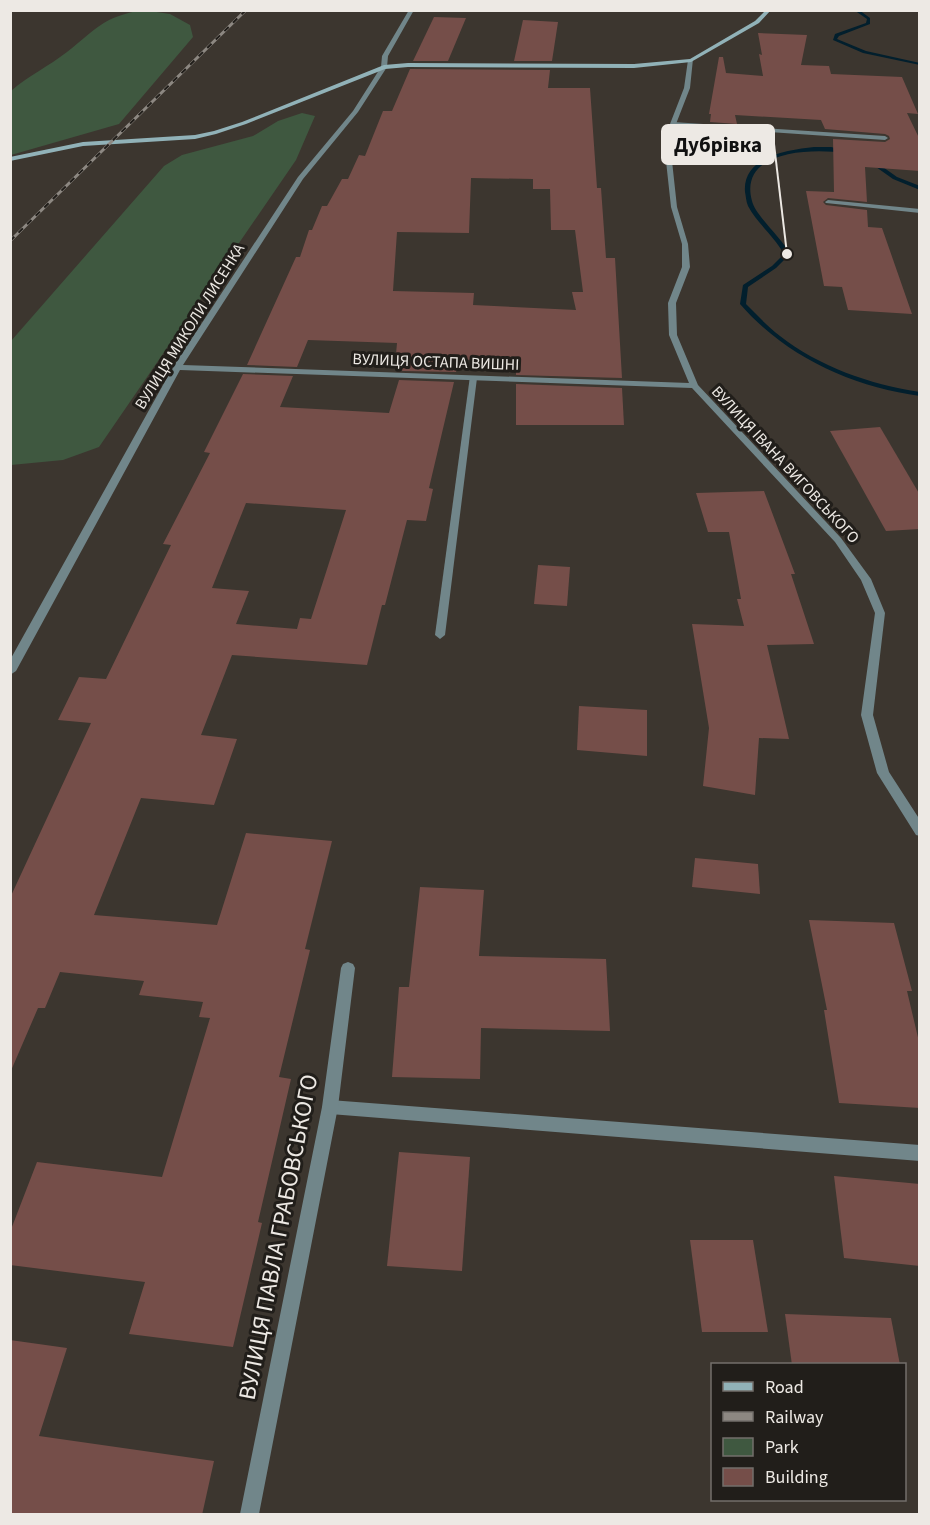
<svg xmlns="http://www.w3.org/2000/svg" width="930" height="1525" font-family="'Source Sans 3',sans-serif">
	<style>
		.green { fill: #3f5840 }
		.lines { fill: none; stroke-linecap: round; stroke-linejoin: round }
		.stream { fill: #021f2d; fill-rule: evenodd }
		.building { fill: #754e49; fill-rule: evenodd }
		.service { fill: #71868a; fill-rule: evenodd }
		.minor { fill: #71868a; fill-rule: evenodd }
		.secondary { fill: #91b2b8; fill-rule: evenodd }
		.rail-casing { stroke: #8d8882; stroke-width: 3 }
		.rail { stroke: #211e1a; stroke-width: 2; stroke-dasharray: 6; stroke-linecap: butt }
		.labels { text-anchor: middle; stroke-width: 6; stroke-linejoin: round; paint-order: stroke }
		.far-street-label { font-size: 16px; fill: #ede9e4; stroke: #211e1a }
		.near-street-label { font-size: 24px; fill: #ede9e4; stroke: #211e1a }
		.leader { fill: none; stroke: #ede9e4; stroke-width: 2 }
		.callout-dot { fill: #ede9e4; stroke: #211e1a; stroke-width: 2 }
		.callout { fill: #ede9e4; stroke: #ede9e4; stroke-width: 2 }
		.callout-label { font-size: 21px; text-anchor: middle; font-weight: bold; fill: #111 }
	</style>
	<rect width="100%" height="100%" fill="#3c362f"/>
	<g class="green">
		<path d="M 143,10 L 170,14 L 190,25 L 193,37 L 119,124 L 11,155 L 11,91 C 28,76 49,66 67,52 C 98,28 102,17 143,10 Z"/>
		<polygon points="302,113 315,116 296,160 99,447 63,460 11,465 11,341 164,166 182,155 253,136 278,121"/>
	</g>
	<g class="lines">
		<g class="stream">
			<polygon points="854,10 859,10 870,18 870,24 839,36 837,39 866,51 920,63 920,65 863,53 833,40 835,34 866,23 867,19"/>
			<path d="M 814,147 L 831,147 L 848,151 L 845,153 C 812,148 738,150 752,201 C 755,215 782,238 790,254 L 776,268 L 748,287 L 746,304 C 757,315 767,326 780,336 C 818,366 871,385 920,392 L 920,396 C 852,387 785,356 740,304 L 743,285 L 772,266 L 784,254 C 774,236 757,223 748,206 C 746,201 746,197 745,192 C 742,156 788,150 814,147 Z"/>
			<polygon points="869,160 873,160 897,177 920,186 920,190 893,179 869,162"/>
		</g>
	</g>
	<g class="building">
		<polygon points="434,17 466,18 448,61 413,61"/>
		<polygon points="523,20 558,22 552,61 514,61"/>
		<polygon points="758,33 807,35 801,65 829,66 831,74 902,77 918,114 907,113 920,140 920,171 865,167 867,202 828,198 823,202 826,205 867,210 868,227 882,228 912,314 848,310 842,287 824,286 806,191 834,192 833,139 885,142 890,139 889,136 885,134 825,129 821,120 735,115 737,124 710,122 711,114 709,114 719,57 723,57 726,73 763,76 759,54 762,55"/>
		<path d="M 410,69 L 550,70 L 548,88 L 590,88 L 597,188 L 601,188 L 606,258 L 615,258 L 622,378 L 516,375 L 516,359 L 459,360 L 456,372 L 402,371 L 407,354 L 396,354 L 397,343 L 308,340 L 297,367 L 247,365 L 296,257 L 300,257 L 309,230 L 312,230 L 322,206 L 327,206 L 342,179 L 348,179 L 359,155 L 365,156 L 383,111 L 392,111 ZM 471,178 L 533,179 L 533,189 L 550,189 L 551,230 L 575,230 L 583,292 L 572,292 L 576,310 L 473,305 L 474,293 L 393,291 L 397,232 L 469,233 Z"/>
		<path d="M 243,374 L 293,376 L 280,407 L 389,413 L 399,380 L 454,382 L 429,488 L 433,489 L 426,521 L 407,520 L 385,605 L 382,605 L 367,665 L 232,655 L 201,735 L 237,739 L 214,805 L 141,798 L 94,915 L 217,925 L 246,833 L 332,841 L 305,949 L 310,950 L 279,1077 L 291,1079 L 258,1222 L 262,1223 L 233,1347 L 129,1334 L 145,1282 L 10,1265 L 10,1232 L 37,1162 L 162,1177 L 210,1018 L 199,1017 L 203,1002 L 139,995 L 144,981 L 60,972 L 45,1008 L 38,1008 L 10,1073 L 10,898 L 91,723 L 58,720 L 79,677 L 106,679 L 171,545 L 163,544 L 210,453 L 204,452 ZM 246,503 L 346,510 L 311,619 L 300,618 L 297,629 L 236,624 L 249,591 L 212,588 Z"/>
		<polygon points="516,384 622,388 624,425 516,425"/>
		<polygon points="880,427 920,495 920,529 886,531 830,431"/>
		<polygon points="764,491 795,574 791,574 814,644 767,645 789,739 759,738 755,795 703,786 709,728 692,624 744,626 737,599 741,599 729,532 708,532 696,493"/>
		<polygon points="538,565 570,567 567,606 534,604"/>
		<polygon points="579,706 647,710 647,756 577,750"/>
		<polygon points="695,858 758,864 760,894 692,887"/>
		<polygon points="420,887 484,890 479,956 606,959 610,1031 481,1028 480,1079 392,1077 399,987 409,987"/>
		<polygon points="809,920 894,923 912,991 907,991 920,1046 920,1108 839,1103 824,1010 827,1010"/>
		<polygon points="399,1152 470,1157 462,1271 387,1266"/>
		<polygon points="834,1176 920,1184 920,1266 844,1258"/>
		<polygon points="690,1240 753,1240 768,1332 702,1332"/>
		<polygon points="785,1314 891,1318 900,1365 792,1365"/>
		<polygon points="10,1340 67,1348 39,1436 214,1461 202,1515 10,1515"/>
	</g>
	<g class="lines">
		<g class="service">
			<polygon points="673,122 885,136 888,138 885,140 671,125"/>
			<polygon points="828,200 920,209 920,213 826,203 825,202"/>
			<polygon points="470,376 477,378 445,635 440,639 435,635"/>
			<polygon points="330,1100 920,1145 920,1161 330,1114 325,1112 322,1107 325,1102"/>
		</g>
		<g class="minor">
			<polygon points="409,10 414,10 388,56 387,67 358,112 303,179 183,365 689,383 669,335 668,303 682,267 682,244 671,207 666,161 670,124 684,88 688,60 693,59 690,88 676,124 672,161 677,207 688,244 690,267 676,303 677,335 698,385 841,538 871,579 885,613 873,715 889,772 920,820 920,836 916,835 877,773 861,715 875,613 861,580 835,542 692,388 180,370 16,671 10,675 10,660 173,367 298,177 353,111 381,67 382,56"/>
			<polygon points="348,962 353,964 355,968 338,1107 259,1514 240,1514 322,1107 341,968 343,964"/>
		</g>
		<polygon class="secondary" points="766,10 771,10 759,23 691,62 634,68 408,67 385,69 246,124 216,134 195,139 83,146 10,161 10,157 83,142 195,135 214,131 242,122 384,65 408,63 634,64 690,59 755,21"/>
		<g class="rail-casing">
			<polyline id="rail" points="10,241 246,10"/>
		</g>
		<use href="#rail" class="rail"/>
	</g>
	<g class="labels">
		<g class="far-street-label">
			<text transform="translate(189 326) rotate(-58)" y="6">ВУЛИЦЯ МИКОЛИ ЛИСЕНКА</text>
			<text transform="translate(436 361) rotate(2)" y="6">ВУЛИЦЯ ОСТАПА ВИШНІ</text>
			<text transform="translate(786 464) rotate(47)" y="6">ВУЛИЦЯ ІВАНА ВИГОВСЬКОГО</text>
		</g>
		<g class="near-street-label">
			<text transform="translate(278 1237) rotate(-79)" y="8">ВУЛИЦЯ ПАВЛА ГРАБОВСЬКОГО</text>
		</g>
	</g>
	<path class="leader" d="M787 254L774 144"/>
	<circle class="callout-dot" cx="787" cy="254" r="6"/>
	<rect class="callout" x="662" y="125" width="112" height="39" rx="6"/>
	<g class="callout-label">
		<text x="718" y="152">Дубрівка</text>
	</g>
	<rect width="930" height="1525" fill="none" stroke="#ede9e4" stroke-width="24"/>
	<rect x="711" y="1363" width="195" height="138" fill="#211e1a" stroke="#736f6b" stroke-width="1.5"/>
	<rect x="723" y="1382" width="30" height="9" fill="#91b2b8" stroke="#736f6b" stroke-width="1.5"/>
	<text x="765" y="1393" font-size="18" fill="#ede9e4">Road</text>
	<rect x="723" y="1412" width="30" height="9" fill="#8d8882" stroke="#736f6b" stroke-width="1.5"/>
	<text x="765" y="1423" font-size="18" fill="#ede9e4">Railway</text>
	<rect x="723" y="1438" width="30" height="18" fill="#3f5840" stroke="#736f6b" stroke-width="1.5"/>
	<text x="765" y="1453" font-size="18" fill="#ede9e4">Park</text>
	<rect x="723" y="1468" width="30" height="18" fill="#754e49" stroke="#736f6b" stroke-width="1.5"/>
	<text x="765" y="1483" font-size="18" fill="#ede9e4">Building</text>
</svg>
